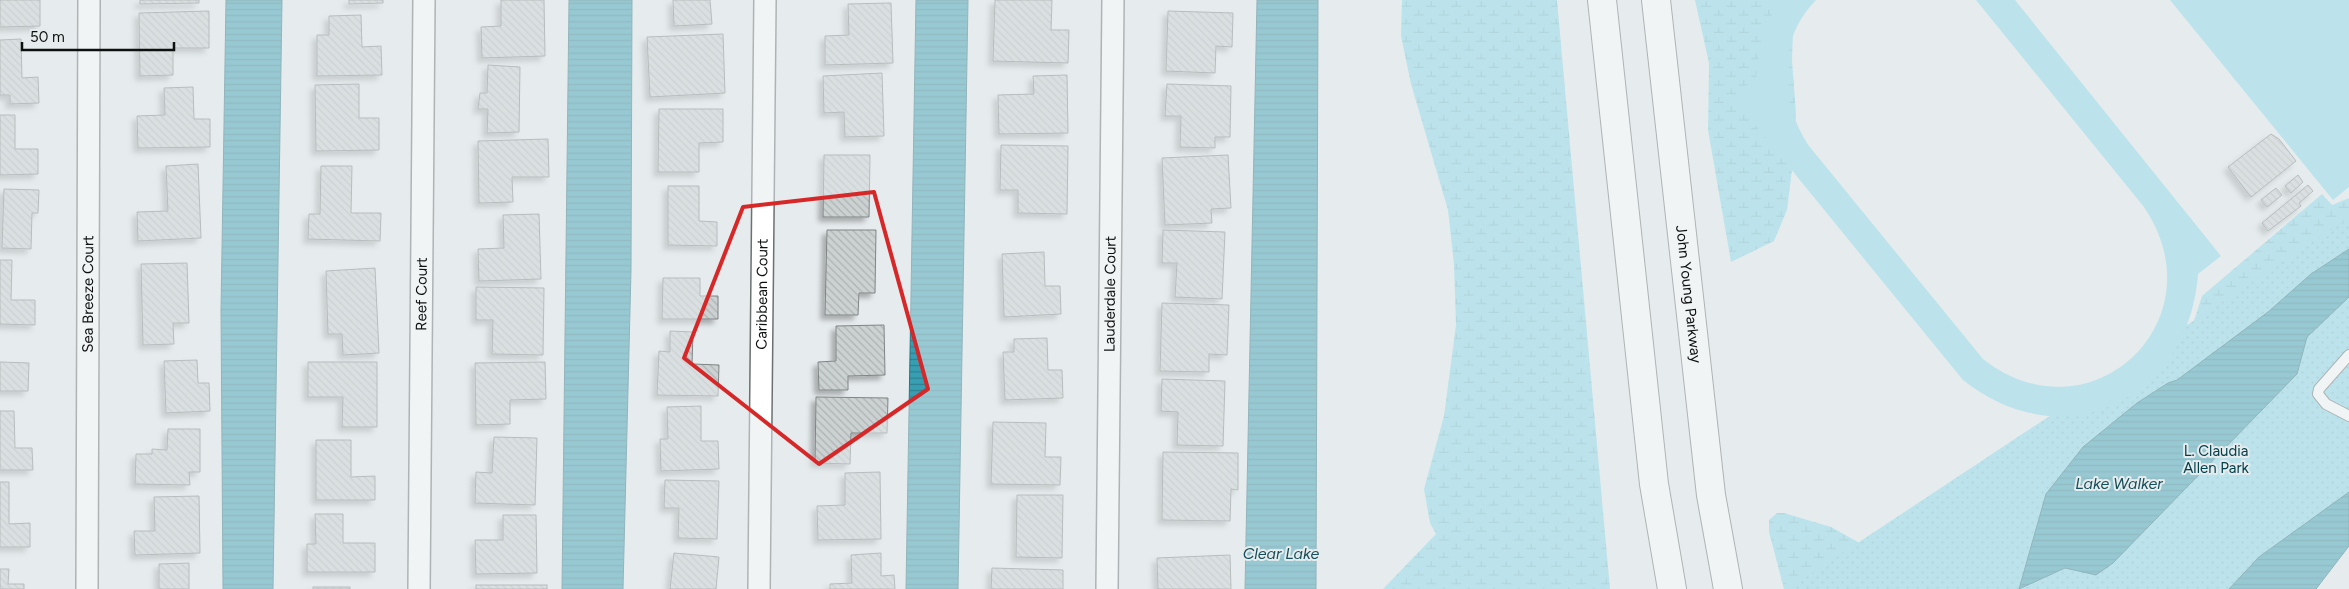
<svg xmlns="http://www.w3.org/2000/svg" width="2349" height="589" font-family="Figtree,sans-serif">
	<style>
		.wetland { fill: url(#wetland-marsh) }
		.park { fill: url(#park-dots) }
		.garden { fill: #89daeb }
		.water { fill: url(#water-rules); stroke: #2b7482 }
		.building { fill: url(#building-back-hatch); stroke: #808586; filter: url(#shadow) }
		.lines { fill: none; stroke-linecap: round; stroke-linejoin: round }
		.service-casing { stroke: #6c7071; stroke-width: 12 }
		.minor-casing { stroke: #6c7071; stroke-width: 24 }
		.primary-casing { stroke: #6c7071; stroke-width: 30 }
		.service { stroke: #fff; stroke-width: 10 }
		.minor { stroke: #fff; stroke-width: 21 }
		.primary { stroke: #fff; stroke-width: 28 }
		.marked { fill: none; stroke: #d62828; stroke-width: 4; stroke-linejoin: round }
		.labels { text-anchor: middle; stroke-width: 4; stroke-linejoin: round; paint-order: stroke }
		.street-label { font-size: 15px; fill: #0e1010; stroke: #e6ebed }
		.park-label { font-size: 15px; fill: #00414c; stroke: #e6ebed }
		.water-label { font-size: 16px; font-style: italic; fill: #144e59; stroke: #e6ebed }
	</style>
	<defs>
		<pattern id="wetland-marsh" width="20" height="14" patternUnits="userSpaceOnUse" patternTransform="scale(1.25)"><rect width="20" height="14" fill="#89daeb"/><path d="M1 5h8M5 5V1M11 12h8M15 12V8" fill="none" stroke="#75bac8"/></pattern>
		<pattern id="park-dots" width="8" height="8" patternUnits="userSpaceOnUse" patternTransform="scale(1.25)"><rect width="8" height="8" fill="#89daeb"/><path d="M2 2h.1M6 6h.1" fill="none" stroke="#75bac8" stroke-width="1.8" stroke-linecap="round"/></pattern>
		<pattern id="water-rules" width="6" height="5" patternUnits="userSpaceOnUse" patternTransform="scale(1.25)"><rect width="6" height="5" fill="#389fb3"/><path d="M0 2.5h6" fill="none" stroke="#2e8090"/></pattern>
		<pattern id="building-back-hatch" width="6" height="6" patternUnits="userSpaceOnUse" patternTransform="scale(1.25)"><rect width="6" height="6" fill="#ccd1d2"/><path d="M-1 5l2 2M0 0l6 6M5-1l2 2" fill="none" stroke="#aeb2b3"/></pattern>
		<filter id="shadow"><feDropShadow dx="-4.5" dy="4.5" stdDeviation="2.5" flood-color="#0004"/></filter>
	</defs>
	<rect width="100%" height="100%" fill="#e6ebed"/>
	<g class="wetland">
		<polygon points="1402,0 1557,0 1610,589 1383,589 1436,534 1430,523 1424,489 1444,416 1456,325 1454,264 1448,210 1411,84 1401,36"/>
		<polygon points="1695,0 1794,0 1792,60 1796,114 1793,162 1787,210 1774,241 1731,262 1708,130 1709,63"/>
		<polygon points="2322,194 2332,205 2349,198 2349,249 2183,355 2202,296"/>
		<polygon points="1777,513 1784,513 1831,527 1906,569 1931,589 1784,589 1769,532 1769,520"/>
	</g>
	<polygon class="park" points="2349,218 2349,523 2278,589 1788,589"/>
	<g class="garden">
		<path d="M 1779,0 L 1816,0 C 1776,41 1779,101 1809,146 L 1983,359 C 2090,443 2221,321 2144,207 L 1976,0 L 2015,0 L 2221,256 L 2198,274 C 2189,400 2063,460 1963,380 L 1732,97 L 1756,78 L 1761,39 Z"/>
		<polygon points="2170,0 2349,0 2349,187 2333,200"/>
	</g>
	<g class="water">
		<polygon points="226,0 282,0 273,589 223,589 221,311"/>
		<polygon points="569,0 632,0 631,270 623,589 562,589"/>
		<polygon points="916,0 968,0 958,589 906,589"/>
		<polygon points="1257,0 1318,0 1316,589 1245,589"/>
		<polygon points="2349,249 2349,297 2307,337 2297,374 2113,563 2096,575 2065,568 2019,589 2046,494 2083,447 2137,403 2168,383 2177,380 2268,312 2311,274"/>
		<polygon points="2349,492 2349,546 2316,589 2229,589 2259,557"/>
	</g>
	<g class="building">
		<polygon points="0,0 40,0 40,26 0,27"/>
		<polygon points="140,0 199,0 199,3 140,4"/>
		<polygon points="349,0 383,0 383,3 349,4"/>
		<polygon points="501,0 544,0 545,56 482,58 481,27 501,26"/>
		<polygon points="673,0 710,0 712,24 674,26"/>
		<polygon points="995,0 1052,0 1051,30 1069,30 1068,63 993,61"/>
		<polygon points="891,3 893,63 825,65 825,36 849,35 848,4"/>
		<polygon points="209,11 209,48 173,48 173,75 140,76 139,13"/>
		<polygon points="1168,11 1233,13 1232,47 1216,46 1215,73 1166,71"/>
		<polygon points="361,15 362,47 381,46 382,75 317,76 317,35 329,35 329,16"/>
		<polygon points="723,34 725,93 650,97 647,37"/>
		<polygon points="21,39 22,78 38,77 39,103 10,104 10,95 0,95 0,40"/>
		<polygon points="488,65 520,67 519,132 487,133 488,109 478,109 480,93 487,93"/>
		<polygon points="882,73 884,136 845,137 844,112 824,113 823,76"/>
		<polygon points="1067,75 1068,133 999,134 998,95 1034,94 1033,76"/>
		<polygon points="359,84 359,118 379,118 379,150 316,151 315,85"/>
		<polygon points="1167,84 1231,86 1230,137 1215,137 1215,148 1180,147 1181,116 1165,116"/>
		<polygon points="193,87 194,119 210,119 210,147 138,148 137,116 165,115 164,88"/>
		<polygon points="659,109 723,109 723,142 699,143 699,172 658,172"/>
		<polygon points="0,115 15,115 15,149 38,149 38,174 0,175"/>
		<polygon points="2271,134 2279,139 2296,161 2251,197 2228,167"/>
		<polygon points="548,139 549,177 512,177 513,202 479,203 478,141"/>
		<polygon points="1001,145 1068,146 1067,214 1018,213 1018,190 1000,190"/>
		<polygon points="824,155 870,155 869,217 823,217"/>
		<polygon points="1228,155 1231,208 1211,209 1212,223 1165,225 1162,158"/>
		<polygon points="198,164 201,238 138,241 137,212 168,211 166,166"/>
		<polygon points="321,166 352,166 351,213 381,213 380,241 308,239 309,214 320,214"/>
		<polygon points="2298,175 2303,182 2291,193 2285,186"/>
		<polygon points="2308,185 2313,191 2299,203 2301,206 2268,231 2262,223"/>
		<polygon points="668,186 699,186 699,221 717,222 717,246 668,245"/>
		<polygon points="2276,188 2282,195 2267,207 2261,200"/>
		<polygon points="4,189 39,190 38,213 32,213 31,249 2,248"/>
		<polygon points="539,214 541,279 479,281 478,249 504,248 503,215"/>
		<polygon points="827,230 876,230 875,293 859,293 858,315 825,315"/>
		<polygon points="1163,230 1225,232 1222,299 1175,297 1177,263 1162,263"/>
		<polygon points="1044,252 1045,286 1060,286 1061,314 1004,317 1002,254"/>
		<polygon points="0,260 12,260 11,300 35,300 35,325 0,324"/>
		<polygon points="187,263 189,323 173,323 174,344 143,345 141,264"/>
		<polygon points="375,268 379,353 343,355 342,334 328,334 326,271"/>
		<polygon points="663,278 700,278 700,296 718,296 718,319 662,319"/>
		<polygon points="476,287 544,288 543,355 492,354 493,320 476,320"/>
		<polygon points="1162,303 1229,305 1227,355 1209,354 1209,372 1160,371"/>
		<polygon points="884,325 885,375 848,376 848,390 819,390 818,362 836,361 836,326"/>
		<polygon points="670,331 693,332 692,364 719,365 718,396 657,395 659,351 670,352"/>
		<polygon points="1047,338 1048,370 1062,370 1063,398 1005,400 1003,352 1014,352 1014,339"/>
		<polygon points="197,360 198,383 209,383 210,411 166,413 164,361"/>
		<polygon points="0,362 29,363 28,391 0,391"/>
		<polygon points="308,362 377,362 377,427 342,427 343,397 308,397"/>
		<polygon points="545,362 546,399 510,400 510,424 476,425 475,363"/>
		<polygon points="1162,379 1225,381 1223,446 1177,445 1178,412 1161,411"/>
		<polygon points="816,397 888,398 887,433 851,433 850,464 815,463"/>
		<polygon points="701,406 701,441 718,441 719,469 661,471 660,439 668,439 667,407"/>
		<polygon points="0,411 14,411 15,448 32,448 33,470 0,470"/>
		<polygon points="993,422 1046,423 1045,457 1061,457 1060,485 991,484"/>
		<polygon points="168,429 200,429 200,472 189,472 190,485 135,484 136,454 152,454 152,449 167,450"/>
		<polygon points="494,437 537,438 535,505 475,503 476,472 492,473"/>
		<polygon points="316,440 351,440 351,477 375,476 375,500 316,500"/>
		<polygon points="1163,452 1238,453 1238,490 1231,489 1230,521 1162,520"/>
		<polygon points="880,472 881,539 818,540 817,506 845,505 845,473"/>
		<polygon points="665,480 719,481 717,539 678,538 679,508 664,508"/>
		<polygon points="0,482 9,482 9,524 30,523 30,547 0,547"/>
		<polygon points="1017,495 1063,495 1062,558 1016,557"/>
		<polygon points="199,496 200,553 135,555 134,531 155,531 154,497"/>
		<polygon points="315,514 343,514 343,543 375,543 375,572 307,572 307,544 316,544"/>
		<polygon points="503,515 536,515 537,573 476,574 475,540 503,540"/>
		<polygon points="674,553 719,557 716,589 670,589"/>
		<polygon points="881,553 881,576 894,575 895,589 830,589 830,584 852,583 851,555"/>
		<polygon points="1230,555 1231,589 1158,589 1157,558"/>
		<polygon points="189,563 189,589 159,589 159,564"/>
		<polygon points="992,568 1063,570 1063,589 991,589"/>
		<polygon points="0,569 9,569 8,584 24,584 24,589 0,589"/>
		<rect x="476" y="585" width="71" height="4"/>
		<rect x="313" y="587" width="37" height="2"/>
	</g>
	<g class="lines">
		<g class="service-casing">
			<polyline id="service" points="2349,355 2319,389 2318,394 2326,404 2349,416"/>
		</g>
		<g class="minor-casing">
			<g id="minor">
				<path id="s1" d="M 87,589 L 89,0"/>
				<path id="s2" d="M 419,589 L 424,0"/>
				<path id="s3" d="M 759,589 L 765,0"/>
				<path id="s4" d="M 1107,589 L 1113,0"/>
			</g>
		</g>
		<g class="primary-casing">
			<g id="primary">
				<polyline points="1602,0 1654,484 1672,589"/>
				<path id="s5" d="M 1656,0 L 1711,495 L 1728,589"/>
			</g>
		</g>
		<use href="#service" class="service"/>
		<use href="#minor" class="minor"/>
		<use href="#primary" class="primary"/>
	</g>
	<path d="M0 0H2349V589H0ZM 874,192 L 928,389 L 819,464 L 684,358 L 743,207 Z" fill="#e6ebed" fill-opacity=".55" fill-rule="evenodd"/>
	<path class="marked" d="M 874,192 L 928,389 L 819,464 L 684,358 L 743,207 Z"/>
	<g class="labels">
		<g class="street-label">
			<text dy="5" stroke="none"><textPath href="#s1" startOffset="295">Sea Breeze Court</textPath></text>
			<text dy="5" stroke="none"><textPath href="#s2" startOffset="295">Reef Court</textPath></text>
			<text dy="5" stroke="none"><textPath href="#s3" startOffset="295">Caribbean Court</textPath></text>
			<text dy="5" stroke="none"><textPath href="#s4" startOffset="295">Lauderdale Court</textPath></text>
			<text dy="5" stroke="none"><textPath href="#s5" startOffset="296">John Young Parkway</textPath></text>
		</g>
		<g class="park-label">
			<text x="2216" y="456">L. Claudia<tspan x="2216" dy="17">Allen Park</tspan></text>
		</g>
		<g class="water-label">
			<text x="2119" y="489">Lake Walker</text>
			<text x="1281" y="559">Clear Lake</text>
		</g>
	</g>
	<path d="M22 42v8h152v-8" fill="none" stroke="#0e1010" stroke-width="2.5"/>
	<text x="30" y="42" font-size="15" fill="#0e1010" stroke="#e6ebed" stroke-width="4" paint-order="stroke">50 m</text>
</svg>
